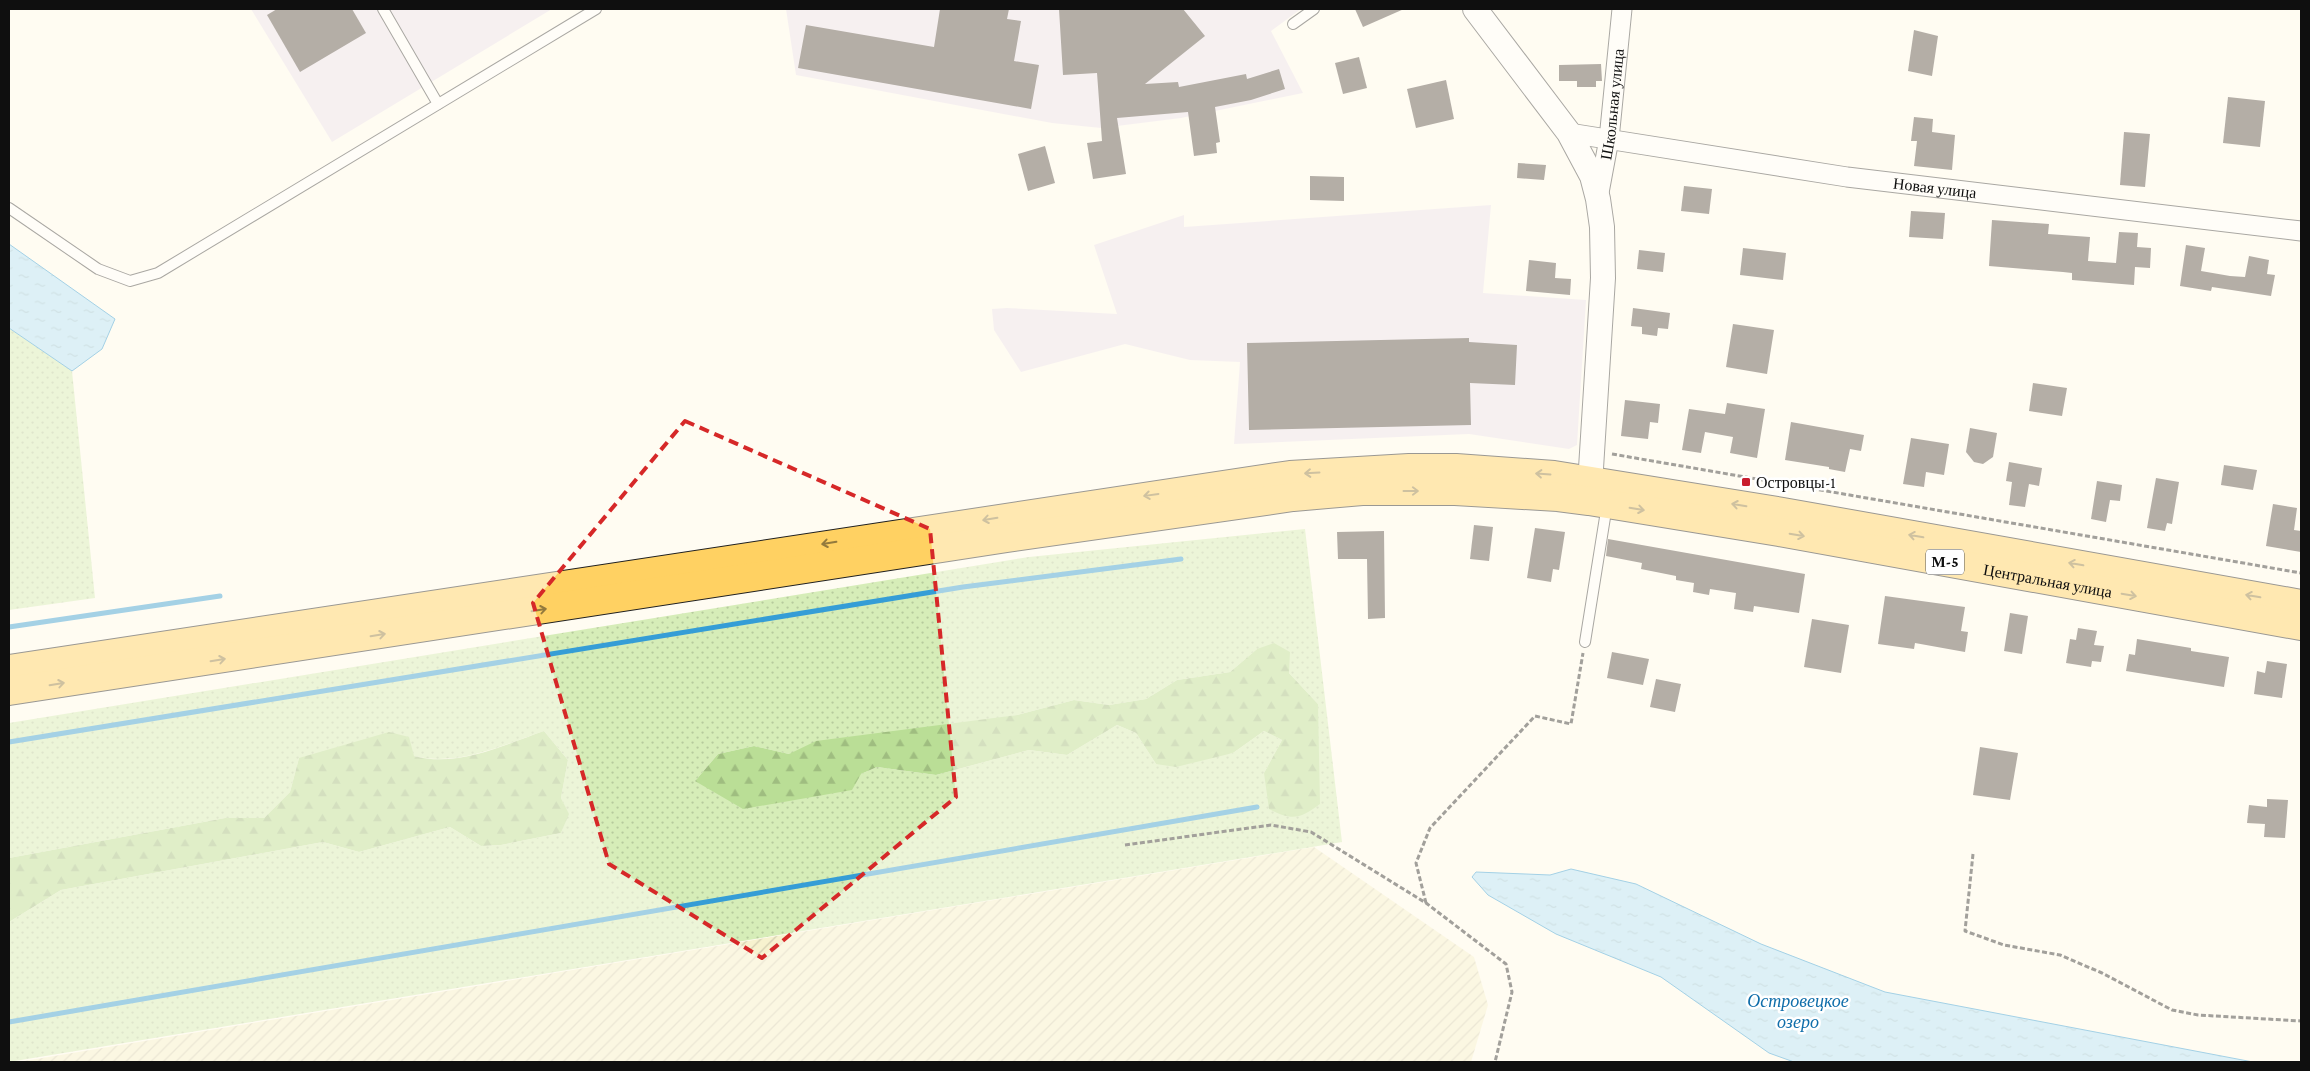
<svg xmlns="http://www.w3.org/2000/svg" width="2310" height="1071" font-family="'Crimson Pro',serif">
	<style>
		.industrial { fill: #ece3ee }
		.farmland { fill: url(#farmland-furrows) }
		.grass { fill: url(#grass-dots); fill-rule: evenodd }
		.forest { fill: url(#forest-firs) }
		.water { fill: url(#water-ripples); stroke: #359dd6 }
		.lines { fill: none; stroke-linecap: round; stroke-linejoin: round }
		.stream { stroke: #359dd6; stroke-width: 5 }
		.building { fill: #59504b }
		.service-casing { stroke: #424242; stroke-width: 12 }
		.minor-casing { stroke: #424242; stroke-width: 21 }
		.tertiary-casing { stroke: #424242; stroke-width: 26 }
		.primary-casing { stroke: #202020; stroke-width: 30 }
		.path { stroke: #313131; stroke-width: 3; stroke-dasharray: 5 2.5; stroke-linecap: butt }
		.service { stroke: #fff; stroke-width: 10 }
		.minor { stroke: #fff; stroke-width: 19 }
		.tertiary { stroke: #fff; stroke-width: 24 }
		.primary { stroke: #ffd162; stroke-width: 28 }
		.oneway { stroke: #937a3d }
		.marked { fill: none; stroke: #d62828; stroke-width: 4; stroke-dasharray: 10 6; stroke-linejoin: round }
		.poi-dot { fill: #c91e2e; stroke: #fff; stroke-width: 2 }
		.labels { text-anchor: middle; stroke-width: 5; stroke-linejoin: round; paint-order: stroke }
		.shield { fill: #fff; stroke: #575757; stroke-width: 1 }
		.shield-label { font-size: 15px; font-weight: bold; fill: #0f0f0f }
		.street-label { font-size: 16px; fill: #0f0f0f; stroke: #fff }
		.poi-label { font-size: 16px; fill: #0f0f0f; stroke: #fff; text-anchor: start }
		.water-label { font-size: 18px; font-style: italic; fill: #106eaa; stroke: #fff }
	</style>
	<defs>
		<pattern id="farmland-furrows" width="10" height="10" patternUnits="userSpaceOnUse" patternTransform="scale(1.25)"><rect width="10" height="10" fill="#f7f2cf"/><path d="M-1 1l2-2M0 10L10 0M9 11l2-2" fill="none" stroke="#d3ceb1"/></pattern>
		<pattern id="grass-dots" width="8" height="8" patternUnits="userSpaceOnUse" patternTransform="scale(1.25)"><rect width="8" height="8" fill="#d6edb8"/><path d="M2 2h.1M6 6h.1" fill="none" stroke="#b6ca9d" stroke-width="1.8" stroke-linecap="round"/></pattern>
		<pattern id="forest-firs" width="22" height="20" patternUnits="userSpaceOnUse" patternTransform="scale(1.25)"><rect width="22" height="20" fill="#bade96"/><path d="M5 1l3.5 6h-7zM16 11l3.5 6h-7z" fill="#9fbd80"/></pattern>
		<pattern id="water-ripples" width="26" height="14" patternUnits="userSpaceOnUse" patternTransform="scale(1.25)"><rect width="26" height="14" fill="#b3e3fa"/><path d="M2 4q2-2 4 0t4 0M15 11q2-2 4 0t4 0" fill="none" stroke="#99c2d5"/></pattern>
	</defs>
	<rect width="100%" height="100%" fill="#fffcf2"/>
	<g class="industrial">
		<polygon points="251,9 552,9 332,142"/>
		<polygon points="786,9 1301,9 1271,31 1303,93 1181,118 1101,128 1052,123 796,75"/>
		<polygon points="1491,205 1483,293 1586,300 1577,445 1569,449 1469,434 1234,444 1240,362 1190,360 1125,344 1021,372 994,330 992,309 1007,308 1117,314 1094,245 1184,215 1184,227"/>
	</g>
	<polygon class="farmland" points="1314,847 1474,957 1488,1005 1471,1062 18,1062"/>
	<g class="grass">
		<polygon points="9,328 72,371 95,598 9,610"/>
		<path d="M 1305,529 L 1342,842 L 9,1062 L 9,922 L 61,890 L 323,842 L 359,852 L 450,827 L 481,846 L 501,845 L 561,833 L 568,814 L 561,798 L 568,760 L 544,731 C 503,745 458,767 414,756 L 299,758 L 290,792 L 264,818 L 225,818 L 9,858 L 9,723 L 1029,557 ZM 1257,649 L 1289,673 L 1318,704 L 1264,773 L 1282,740 L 1264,731 L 1233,753 L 1156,764 L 1136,733 L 1117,725 L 1067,755 L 1029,750 L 936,775 L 877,767 L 861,774 L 695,781 L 718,754 L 754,746 L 789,754 L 1017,715 L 1074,700 L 1109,705 L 1146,699 L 1177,680 L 1230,672 Z"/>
	</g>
	<g class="forest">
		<path d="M 1274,643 L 1290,652 L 1289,673 L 1318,704 L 1320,804 C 1300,819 1292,821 1269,809 L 1264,773 L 1282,740 L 1264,731 L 1233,753 L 1176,767 L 1156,764 L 1136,733 L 1117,725 L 1067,755 L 1029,750 L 936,775 L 877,767 L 861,774 L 852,790 L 743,809 L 695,781 L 718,754 L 754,746 L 789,754 L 816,741 L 1017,715 L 1074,700 L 1109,705 L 1146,699 L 1177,680 L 1230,672 L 1257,649 Z"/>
		<path d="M 544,731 L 568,760 L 561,798 L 569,814 L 561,833 L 501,845 L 481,846 L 450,827 L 359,852 L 323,842 L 61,890 L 9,922 L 9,858 L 225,818 L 264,818 L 290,792 L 299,758 L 389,732 L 409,737 L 414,756 C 458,768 503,745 544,731 Z"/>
	</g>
	<g class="water">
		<polygon points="9,244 115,319 102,349 72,371 9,328"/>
		<polygon points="1571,869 1636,884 1761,944 1885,992 2253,1062 1794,1062 1769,1053 1661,977 1556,934 1488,895 1472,877 1476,872 1550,875"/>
	</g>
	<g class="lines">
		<g class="stream">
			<polyline points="9,627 220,596"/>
			<polyline points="9,742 963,587 1181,559"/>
			<polyline points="9,1022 1257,807"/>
		</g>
	</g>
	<g class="building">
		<polygon points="277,9 352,9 366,33 300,72 267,15"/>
		<polygon points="940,9 1009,9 1007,19 1021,21 1014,61 1039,65 1031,109 798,68 806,25 934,47"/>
		<polygon points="1059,9 1183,9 1205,36 1145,84 1178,82 1179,87 1246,74 1247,79 1279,69 1285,89 1251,100 1215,107 1220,142 1216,143 1217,153 1194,156 1188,112 1117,118 1126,174 1093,179 1087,143 1102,141 1097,73 1063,75"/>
		<polygon points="1355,9 1404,9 1363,27"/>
		<polygon points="1914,30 1938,36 1932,76 1908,71"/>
		<polygon points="1359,57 1367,88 1343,94 1335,63"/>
		<polygon points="1601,64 1602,81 1596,81 1596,87 1577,87 1577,81 1559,81 1559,65"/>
		<polygon points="1446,80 1454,119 1416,128 1407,89"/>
		<polygon points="2228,97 2265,101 2260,147 2223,143"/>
		<polygon points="1914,117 1933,119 1932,132 1955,135 1952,170 1914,166 1917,141 1911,141"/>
		<polygon points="2124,132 2150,134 2145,187 2120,185"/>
		<polygon points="1045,146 1055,183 1028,191 1018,154"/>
		<polygon points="1518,163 1546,165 1544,180 1517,178"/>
		<polygon points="1310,176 1344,177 1344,201 1310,200"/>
		<polygon points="1684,186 1712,189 1709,214 1681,211"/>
		<polygon points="1911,211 1945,213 1943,239 1909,237"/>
		<polygon points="1992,220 2049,224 2048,234 2090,237 2088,261 2116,263 2119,232 2138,233 2137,247 2151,248 2150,268 2135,267 2134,285 2072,280 2072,273 2063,272 1989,266"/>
		<polygon points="2186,245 2205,248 2201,271 2230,276 2245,277 2249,256 2269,260 2267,274 2275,275 2271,296 2212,287 2211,291 2180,286"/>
		<polygon points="1743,248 1786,253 1783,280 1740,275"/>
		<polygon points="1639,250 1665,253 1663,272 1637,269"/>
		<polygon points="1529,260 1556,263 1555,278 1571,279 1570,295 1526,291"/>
		<polygon points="1633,308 1670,313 1668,329 1658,328 1657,336 1642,334 1642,327 1631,326"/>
		<polygon points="1733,324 1774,330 1767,374 1726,367"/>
		<polygon points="1469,338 1469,342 1517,345 1515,385 1470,383 1471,425 1249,430 1247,343"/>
		<polygon points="2033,383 2067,388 2062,416 2029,411"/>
		<polygon points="1625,400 1660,404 1658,423 1650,422 1648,439 1621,436"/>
		<polygon points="1727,403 1765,409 1757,458 1730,453 1733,437 1705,432 1701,453 1682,450 1689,409 1725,414"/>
		<polygon points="1791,422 1864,435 1861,451 1850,449 1845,472 1829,469 1829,467 1785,460"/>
		<polygon points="1970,428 1997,433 1993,457 1983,464 1974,462 1966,452"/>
		<polygon points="1911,438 1949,444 1944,475 1926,472 1924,487 1903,484"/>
		<polygon points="2009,462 2042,468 2039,486 2029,484 2025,507 2009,505 2012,482 2006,481"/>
		<polygon points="2224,465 2257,470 2253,490 2221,485"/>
		<polygon points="2156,478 2179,482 2172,524 2167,523 2165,531 2147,528"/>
		<polygon points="2097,481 2122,485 2120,501 2110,500 2106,522 2091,519"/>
		<polygon points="2273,504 2297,508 2294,530 2301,531 2301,552 2266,546"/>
		<polygon points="1474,525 1493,527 1489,561 1470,559"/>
		<polygon points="1535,528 1565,532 1559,570 1553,569 1551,582 1527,578"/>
		<polygon points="1384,531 1385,618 1368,619 1367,559 1338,559 1337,532"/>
		<polygon points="1608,539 1805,574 1799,613 1754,606 1753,612 1734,609 1736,593 1710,589 1709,595 1693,592 1694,583 1676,580 1676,576 1641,569 1642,563 1606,556"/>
		<polygon points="1885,596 1965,607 1961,631 1968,632 1965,652 1915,643 1914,649 1878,644"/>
		<polygon points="2010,613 2028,616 2022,654 2004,651"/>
		<polygon points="1812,619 1849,625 1841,673 1804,667"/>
		<polygon points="2078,628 2097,631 2094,645 2104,646 2101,662 2092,661 2091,667 2066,663 2070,639 2076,640"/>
		<polygon points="2137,639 2191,648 2191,651 2229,657 2224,687 2126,671 2129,654 2135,655"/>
		<polygon points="1612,652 1649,659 1643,685 1607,678"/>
		<polygon points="2267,661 2287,664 2282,698 2254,694 2257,671 2265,673"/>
		<polygon points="1656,679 1681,684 1675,712 1650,707"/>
		<polygon points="1980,747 2018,753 2010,800 1973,795"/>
		<polygon points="2267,799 2288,800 2285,838 2264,837 2265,824 2247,823 2249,805 2267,807"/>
	</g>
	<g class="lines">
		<g class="service-casing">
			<g id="service">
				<polyline points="383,9 438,104"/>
				<polyline points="1293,24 1314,9"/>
				<polyline points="9,208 98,269 130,281 158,273 596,9"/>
				<polyline points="1585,642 1607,505"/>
			</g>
		</g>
		<g class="minor-casing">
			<g id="minor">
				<path id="s1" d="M 1569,133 L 1847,177 L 2301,231"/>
				<path id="s2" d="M 1598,198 L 1609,139 L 1622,9"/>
			</g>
		</g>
		<g class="tertiary-casing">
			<polyline id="tertiary" points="1475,9 1569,133 1592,176 1598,199 1602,227 1603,278 1589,500"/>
		</g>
		<g class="primary-casing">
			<g id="primary">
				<polyline points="9,669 1290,475 1409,468 1456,468 1554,475 1783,512 2301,604"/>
				<path id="s3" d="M 9,691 L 1007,538 L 1293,497 L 1362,491 L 1455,491 L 1558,497 L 1589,501 L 1779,532 L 2301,626"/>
			</g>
		</g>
		<g class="path">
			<polyline points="1612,454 2301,573"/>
			<polyline points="1125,845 1271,825 1311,832 1426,903 1506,964 1512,992 1495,1062"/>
			<polyline points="1973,854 1965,931 2004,945 2060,955 2102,973 2172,1010 2198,1015 2301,1021"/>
			<polyline points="1426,903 1416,863 1430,828 1535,716 1571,724 1583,653"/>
		</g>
		<use href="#service" class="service"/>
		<use href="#minor" class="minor"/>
		<use href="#tertiary" class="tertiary"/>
		<use href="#primary" class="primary"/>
	</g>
	<defs><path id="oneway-shaft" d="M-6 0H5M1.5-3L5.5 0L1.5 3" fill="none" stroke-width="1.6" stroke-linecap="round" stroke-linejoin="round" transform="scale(1.25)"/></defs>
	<g class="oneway">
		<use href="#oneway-shaft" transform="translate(1312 473) rotate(177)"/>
		<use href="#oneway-shaft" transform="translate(1543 474) rotate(-176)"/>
		<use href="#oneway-shaft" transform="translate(1411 491)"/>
		<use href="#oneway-shaft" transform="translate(1151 495) rotate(172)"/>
		<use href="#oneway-shaft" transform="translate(1739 505) rotate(-171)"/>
		<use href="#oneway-shaft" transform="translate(1637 509) rotate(9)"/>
		<use href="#oneway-shaft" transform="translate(990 519) rotate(171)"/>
		<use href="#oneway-shaft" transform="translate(1797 535) rotate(10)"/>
		<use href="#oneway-shaft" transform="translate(1916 536) rotate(-170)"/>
		<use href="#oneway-shaft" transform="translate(829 543) rotate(171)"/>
		<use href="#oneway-shaft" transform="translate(2076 564) rotate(-170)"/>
		<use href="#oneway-shaft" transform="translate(2129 595) rotate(10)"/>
		<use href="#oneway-shaft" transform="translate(2253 596) rotate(-170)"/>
		<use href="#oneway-shaft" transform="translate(539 610) rotate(-9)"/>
		<use href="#oneway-shaft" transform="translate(378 635) rotate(-9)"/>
		<use href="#oneway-shaft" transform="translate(218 660) rotate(-9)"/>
		<use href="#oneway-shaft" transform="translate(57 684) rotate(-9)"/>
	</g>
	<path d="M0 0H2310V1071H0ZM 685,421 L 930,529 L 956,797 L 762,958 L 609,864 L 533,603 Z" fill="#fffcf2" fill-opacity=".55" fill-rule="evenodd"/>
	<path class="marked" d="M 685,421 L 930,529 L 956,797 L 762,958 L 609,864 L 533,603 Z"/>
	<rect class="poi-dot" x="1741" y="477" width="10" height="10" rx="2.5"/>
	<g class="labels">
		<rect class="shield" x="1926" y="549.5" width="38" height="25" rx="4"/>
		<g class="shield-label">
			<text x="1945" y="567">М-5</text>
		</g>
		<g class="street-label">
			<text dy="6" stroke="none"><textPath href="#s2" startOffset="95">Школьная улица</textPath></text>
			<text dy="6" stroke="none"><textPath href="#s1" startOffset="370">Новая улица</textPath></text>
			<text dy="6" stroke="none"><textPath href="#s3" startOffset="2061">Центральная улица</textPath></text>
		</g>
		<g class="poi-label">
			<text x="1756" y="488">Островцы-1</text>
		</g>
		<g class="water-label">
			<text x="1798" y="1007">Островецкое<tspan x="1798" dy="21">озеро</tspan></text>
		</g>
	</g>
	<rect width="2310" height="1071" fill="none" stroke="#0f0f0f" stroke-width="20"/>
</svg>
